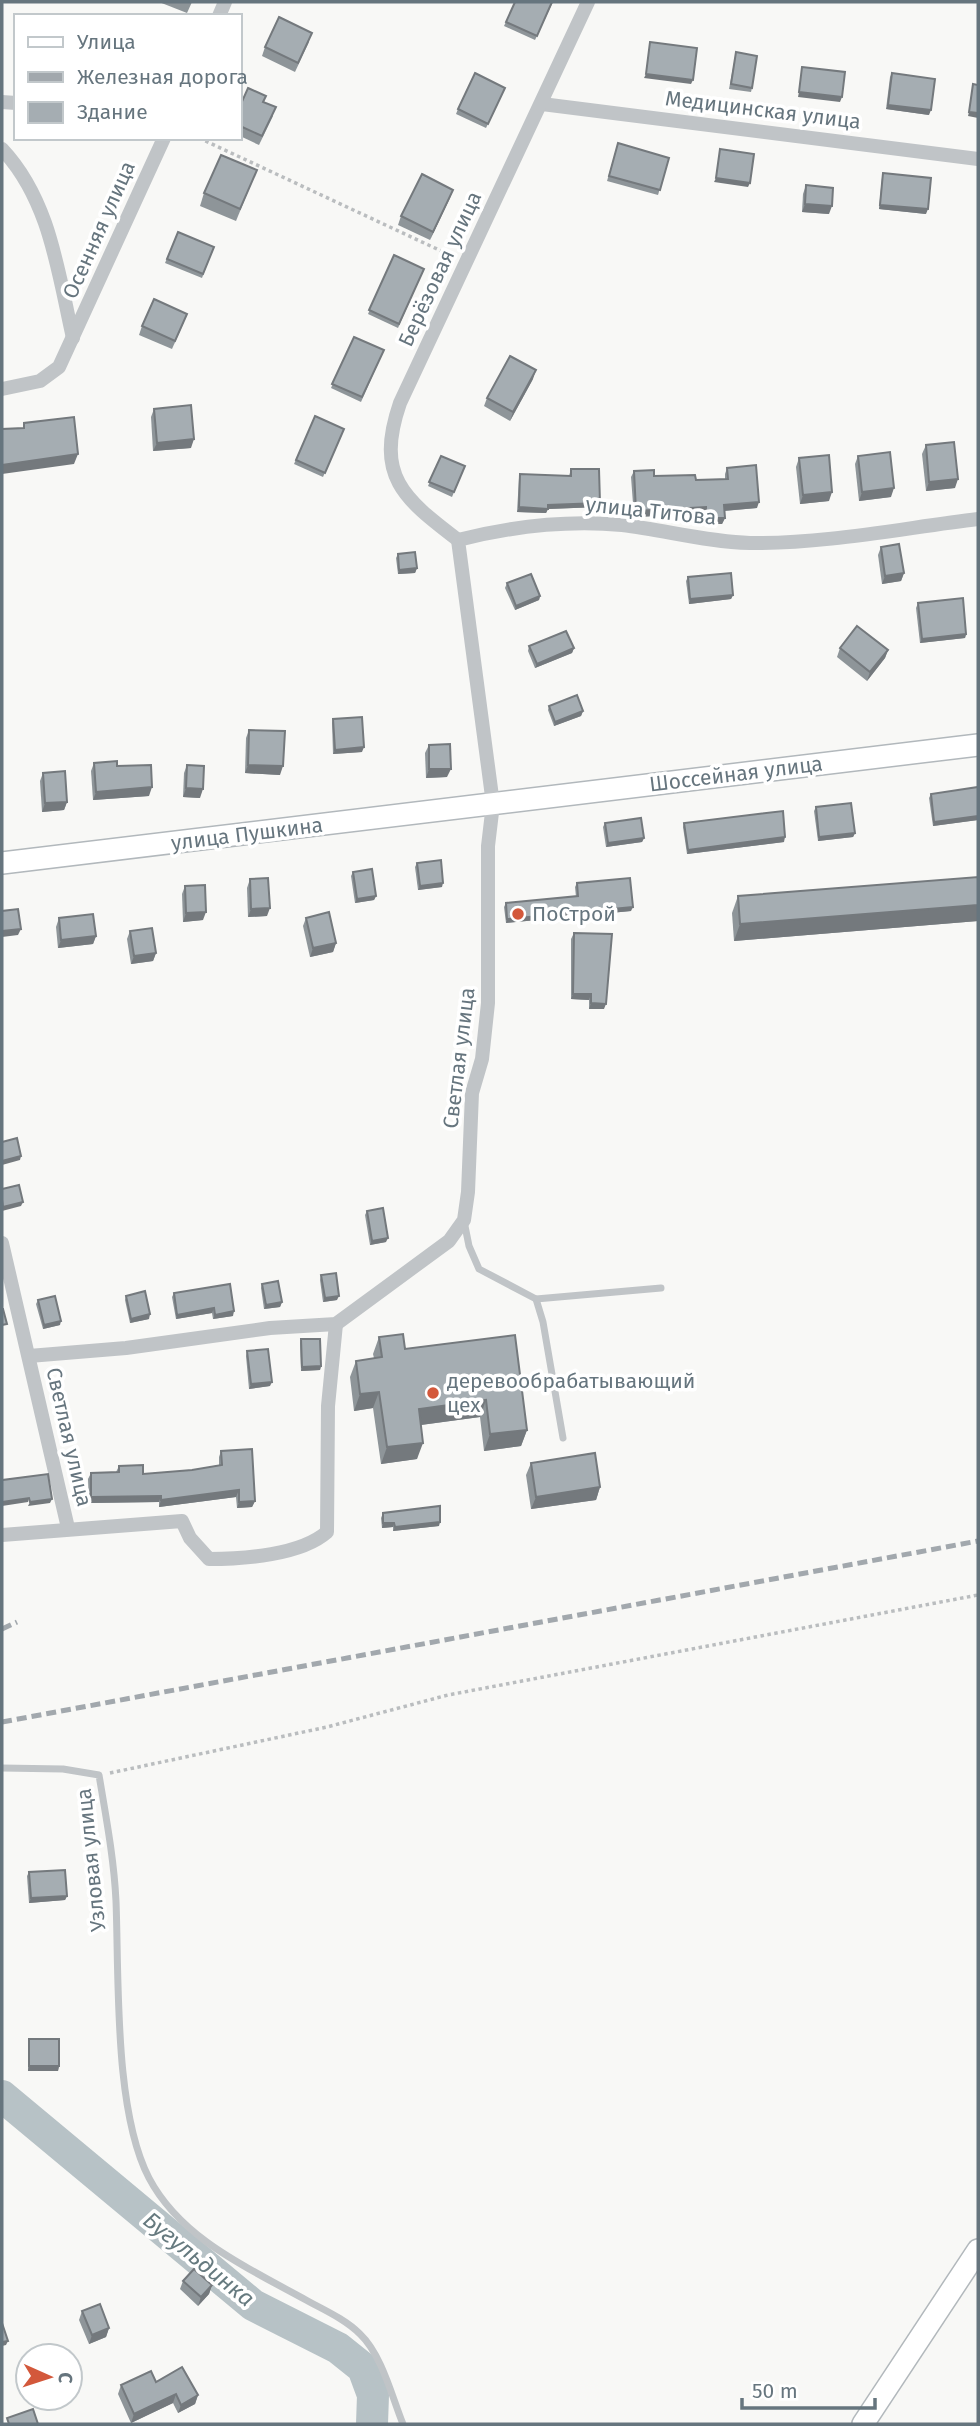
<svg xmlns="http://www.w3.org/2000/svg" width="980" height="2426" font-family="'Fira Sans',sans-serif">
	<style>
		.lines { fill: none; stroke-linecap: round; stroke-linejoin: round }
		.river { stroke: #b7c2c6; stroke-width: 32 }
		.secondary-casing { stroke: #b2b8bc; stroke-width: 24 }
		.path { stroke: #babdbf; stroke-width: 3.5; stroke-dasharray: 3.5 3.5; stroke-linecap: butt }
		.service { stroke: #c0c4c7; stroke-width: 7 }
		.minor { stroke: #c0c4c7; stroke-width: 14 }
		.secondary { stroke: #fff; stroke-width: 21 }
		.rail { stroke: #a2a8ad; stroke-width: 5; stroke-dasharray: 10 5; stroke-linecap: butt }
		.wall { fill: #8e9599 }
		.shaded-wall { fill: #74797d }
		.building { fill: #a5adb2; stroke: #74797d; stroke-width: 2 }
		.poi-dot { fill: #d3583b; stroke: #fff; stroke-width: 2.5 }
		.labels { text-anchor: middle; stroke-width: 7; stroke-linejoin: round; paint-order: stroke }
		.street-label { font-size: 21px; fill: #66757e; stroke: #fff }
		.poi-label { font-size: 21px; fill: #66757e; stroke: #fff; text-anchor: start }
		.water-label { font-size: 23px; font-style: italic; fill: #667a7f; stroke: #fff }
	</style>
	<rect width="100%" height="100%" fill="#f8f8f6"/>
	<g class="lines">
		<polyline class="river" points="2,2096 253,2305 338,2348 363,2368 373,2395 372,2424"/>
		<g class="secondary-casing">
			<g id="secondary">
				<polyline points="2,863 978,745"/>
				<polyline points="863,2424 978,2250"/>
			</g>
		</g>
		<g class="path">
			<polyline points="199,138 452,256"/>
			<polyline points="110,1773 327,1727 448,1695 978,1595"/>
		</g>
		<g class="service">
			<polyline points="464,1221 469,1246 479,1269 536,1299 543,1322 563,1438"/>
			<polyline points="536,1299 661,1288"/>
			<path d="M 2,1768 L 63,1769 L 99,1775 C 106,1817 114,1859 116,1901 C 119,1979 114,2111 149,2178 C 181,2239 250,2269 306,2300 C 324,2310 345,2319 360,2334 C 382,2355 392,2397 403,2424"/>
		</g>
		<g class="minor">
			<polyline points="219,16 225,2"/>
			<polyline points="2,102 16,103"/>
			<polyline points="542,104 978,159"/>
			<path d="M 2,149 C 50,200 58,272 73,338"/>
			<polyline points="2,389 40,381 59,367 164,138"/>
			<path d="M 458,540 C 403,498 375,476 400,403 L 588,2"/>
			<polyline points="2,1243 68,1528"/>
			<path d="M 29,1356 L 126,1348 L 270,1328 L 336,1324 L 449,1241 L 464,1220 L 468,1192 L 472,1093 L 482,1059 L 488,1003 L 488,846 L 493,804 L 458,540 C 513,526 566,520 622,525 C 665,530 707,542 750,543 C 825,544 903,528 978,519"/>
			<path d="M 2,1535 L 182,1521 L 190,1538 L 209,1559 C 244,1559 301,1555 327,1532 L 328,1406 L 336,1324"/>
		</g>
		<use href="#secondary" class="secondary"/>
		<g class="rail">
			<polyline points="2,1629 17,1622"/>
			<polyline points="2,1722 978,1541"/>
		</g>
	</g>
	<g class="wall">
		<polygon points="159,2 192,2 187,13"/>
		<polygon points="515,2 553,2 535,40 504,26"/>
		<polygon points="309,42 295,72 262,56 265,47"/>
		<polygon points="736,52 752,88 751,92 729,89"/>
		<polygon points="892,73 929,115 886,109 890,77"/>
		<polygon points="505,88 486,128 456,114 458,109"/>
		<polygon points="264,102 273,116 259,145 240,136 240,106"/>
		<polygon points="618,143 669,158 658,195 607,181"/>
		<polygon points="883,173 926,214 879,209 882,177"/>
		<polygon points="252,182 236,221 200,206 204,193"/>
		<polygon points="806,185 829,214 802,212 803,194"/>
		<polygon points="453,190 430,240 398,225 401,216"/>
		<polygon points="178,232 214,247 202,278 165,263"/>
		<polygon points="394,255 424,269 398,328 368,314"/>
		<polygon points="184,322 172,349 139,335 142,326"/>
		<polygon points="354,337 384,350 361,402 331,388"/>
		<polygon points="533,379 510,421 484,406 487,398"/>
		<polygon points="154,409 191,448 153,451 151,417"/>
		<polygon points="315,416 344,429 323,477 294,464"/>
		<polygon points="926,445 955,488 926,491 922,454"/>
		<polygon points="441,456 465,466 452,497 428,486"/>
		<polygon points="858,456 891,497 859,501 855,464"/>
		<polygon points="799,458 829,501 800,504 796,467"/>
		<polygon points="727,468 757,508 724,511 725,518 722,524 704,524 703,514 634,517 631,477 634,471 654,476 696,480 725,479 725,474"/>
		<polygon points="571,469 600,503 599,507 548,509 546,513 517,512 519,478 520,474 569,476"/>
		<polygon points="881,547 904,573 901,581 882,584 878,555"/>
		<polygon points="398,554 417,568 415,573 398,574 396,558"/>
		<polygon points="688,577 733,595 731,599 689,604 686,581"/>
		<polygon points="507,583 540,596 539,600 515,610 505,588"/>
		<polygon points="918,603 966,634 965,638 920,643 916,608"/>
		<polygon points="529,646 574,648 572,653 535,668 528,651"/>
		<polygon points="840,648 888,650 885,658 867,681 837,657"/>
		<polygon points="549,706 583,711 581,716 554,726 548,710"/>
		<polygon points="333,719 362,752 333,754 332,723"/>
		<polygon points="249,730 280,775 245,773 246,738"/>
		<polygon points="429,745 447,777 426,778 425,753"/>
		<polygon points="94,763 117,766 149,796 93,800 91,771"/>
		<polygon points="187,765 200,798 183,797 184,773"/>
		<polygon points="43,773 67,802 64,810 42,812 40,781"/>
		<polygon points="978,787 978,820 933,826 929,798 931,794"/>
		<polygon points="816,807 855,833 853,837 818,841 814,811"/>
		<polygon points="605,823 644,838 642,842 606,847 603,827"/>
		<polygon points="684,823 784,842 687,854 683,827"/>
		<polygon points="417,863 442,887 418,890 415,867"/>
		<polygon points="353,872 376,896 374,900 355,903 351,876"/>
		<polygon points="978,877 978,921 734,941 732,913 738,896"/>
		<polygon points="250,879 267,916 248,917 247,888"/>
		<polygon points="577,883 631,911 506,923 504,907 506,903 576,897 575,887"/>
		<polygon points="185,886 203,920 183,922 182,894"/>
		<polygon points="59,918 96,936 93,944 58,948 56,927"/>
		<polygon points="306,918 336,943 333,952 310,957 303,926"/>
		<polygon points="130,931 156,953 153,961 131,964 127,939"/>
		<polygon points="574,933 604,1009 589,1009 589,1000 571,999 571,939"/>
		<polygon points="367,1211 386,1242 370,1245 365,1215"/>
		<polygon points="321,1275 337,1300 323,1302 320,1280"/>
		<polygon points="262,1284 282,1302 280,1307 264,1309 261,1288"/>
		<polygon points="174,1293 233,1316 213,1319 212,1313 176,1319 172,1297"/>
		<polygon points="126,1296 149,1319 130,1323 125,1300"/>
		<polygon points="38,1300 60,1325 43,1329 36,1304"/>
		<polygon points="515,1335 527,1430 521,1446 484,1451 480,1417 421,1425 417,1459 381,1464 373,1408 354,1411 350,1377 356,1361 374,1358 373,1354 379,1337 405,1349"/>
		<polygon points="301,1339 321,1366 320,1370 301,1371 300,1343"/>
		<polygon points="247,1351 270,1386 249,1389 246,1356"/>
		<polygon points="221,1451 255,1501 252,1507 237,1508 236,1497 159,1507 159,1502 89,1503 88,1479 91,1473 116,1472 119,1466 143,1474 192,1470 219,1465 219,1457"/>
		<polygon points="531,1463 600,1487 596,1500 531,1509 526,1475"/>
		<polygon points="383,1513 439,1526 393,1531 393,1527 382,1528 381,1518"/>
		<polygon points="29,1872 67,1896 65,1900 29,1903 27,1876"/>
		<polygon points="29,2039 59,2066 58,2071 28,2071 28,2043"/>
		<polygon points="183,2281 212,2285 209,2294 198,2306 180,2289"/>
		<polygon points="82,2311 109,2328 106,2337 89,2344 79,2320"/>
		<polygon points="156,2382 198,2395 195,2404 178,2413 173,2403 131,2423 118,2394 121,2385"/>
	</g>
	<g class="shaded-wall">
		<polygon points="646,74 693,80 691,84 644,78"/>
		<polygon points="799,92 842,97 840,102 798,97"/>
		<polygon points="888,105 931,110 929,115 886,109"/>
		<polygon points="969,112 978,113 978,118 968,116"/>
		<polygon points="716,178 750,183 748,187 714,182"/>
		<polygon points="453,190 450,198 430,240 433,232"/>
		<polygon points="805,204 832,206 829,214 802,212"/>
		<polygon points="880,205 928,209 926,214 879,209"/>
		<polygon points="536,370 533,379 510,421 513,412"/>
		<polygon points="194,439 191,448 153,451 157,443"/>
		<polygon points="78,454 74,464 2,474 2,465"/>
		<polygon points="958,479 955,488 926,491 929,482"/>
		<polygon points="894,488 891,497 859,501 862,492"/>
		<polygon points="832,492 829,501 800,504 803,495"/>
		<polygon points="759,502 757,508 722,511 724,505"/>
		<polygon points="600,503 599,507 548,509 546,513 517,512 519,507 548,505"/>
		<polygon points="706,507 703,514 634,517 636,511"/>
		<polygon points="706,518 725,518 722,524 704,524"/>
		<polygon points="417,568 415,573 398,574 399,570"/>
		<polygon points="904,573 901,581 882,584 885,576"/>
		<polygon points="733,595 731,599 689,604 690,599"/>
		<polygon points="540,596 539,600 515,610 516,606"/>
		<polygon points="966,634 965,638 920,643 922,639"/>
		<polygon points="574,648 572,653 535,668 537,664"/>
		<polygon points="888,650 885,658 867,681 870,672"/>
		<polygon points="583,711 581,716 554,726 555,722"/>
		<polygon points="364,747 362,752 333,754 335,750"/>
		<polygon points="248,765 283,766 280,775 245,773"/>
		<polygon points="429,769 451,769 447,777 426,778"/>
		<polygon points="152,787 149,796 93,800 96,792"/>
		<polygon points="186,788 203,789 200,798 183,797"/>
		<polygon points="67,802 64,810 42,812 45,803"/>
		<polygon points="978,816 978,820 933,826 934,822"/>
		<polygon points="855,833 853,837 818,841 819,837"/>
		<polygon points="785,837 784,842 687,854 688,850"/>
		<polygon points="644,838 642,842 606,847 608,843"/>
		<polygon points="443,883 442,887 418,890 420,886"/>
		<polygon points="376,896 374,900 355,903 357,899"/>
		<polygon points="978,905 978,921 734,941 740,924"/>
		<polygon points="633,907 631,911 506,923 507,919"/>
		<polygon points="270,908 267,916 248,917 251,909"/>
		<polygon points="206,912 203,920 183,922 186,913"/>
		<polygon points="21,929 18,935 2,937 2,931"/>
		<polygon points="96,936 93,944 58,948 61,940"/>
		<polygon points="336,943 333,952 310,957 313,948"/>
		<polygon points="156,953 153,961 131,964 134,956"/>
		<polygon points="573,994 591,994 589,1000 571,999"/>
		<polygon points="591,1003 606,1004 604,1009 589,1009"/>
		<polygon points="21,1156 20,1160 2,1165 2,1161"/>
		<polygon points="23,1202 21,1206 2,1211 3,1207"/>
		<polygon points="388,1238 386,1242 370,1245 372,1241"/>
		<polygon points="339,1296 337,1300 323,1302 325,1298"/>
		<polygon points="282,1302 280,1307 264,1309 266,1305"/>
		<polygon points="214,1308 212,1313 176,1319 177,1315"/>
		<polygon points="234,1311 233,1316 213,1319 215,1315"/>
		<polygon points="150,1314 149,1319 130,1323 131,1319"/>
		<polygon points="61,1321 60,1325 43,1329 44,1325"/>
		<polygon points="321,1366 320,1370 301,1371 302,1367"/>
		<polygon points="272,1382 270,1386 249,1389 251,1384"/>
		<polygon points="379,1392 373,1408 354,1411 360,1394"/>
		<polygon points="486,1400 480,1417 413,1426 419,1409"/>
		<polygon points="527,1430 521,1446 484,1451 490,1434"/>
		<polygon points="423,1443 417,1459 381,1464 387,1447"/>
		<polygon points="600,1487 596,1500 531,1509 536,1497"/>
		<polygon points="239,1490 236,1497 159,1507 161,1500"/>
		<polygon points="161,1496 159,1502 89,1503 91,1497"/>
		<polygon points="29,1498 28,1502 2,1506 2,1502"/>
		<polygon points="52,1499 50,1503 28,1506 30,1502"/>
		<polygon points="255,1501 252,1507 237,1508 239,1502"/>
		<polygon points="440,1522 439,1526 393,1531 395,1527"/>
		<polygon points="383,1523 394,1523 393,1527 382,1528"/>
		<polygon points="67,1896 65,1900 29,1903 31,1898"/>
		<polygon points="29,2066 59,2066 58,2071 28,2071"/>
		<polygon points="212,2285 209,2294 198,2306 201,2297"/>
		<polygon points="109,2328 106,2337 89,2344 92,2335"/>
		<polygon points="8,2341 6,2345 2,2346 2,2342"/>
		<polygon points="176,2394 173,2403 131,2423 134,2414"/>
		<polygon points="198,2395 195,2404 178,2413 181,2405"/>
	</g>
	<g class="building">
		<polygon points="515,2 552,2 537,36 506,22"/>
		<polygon points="279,17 312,33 298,63 265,47"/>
		<polygon points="650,42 697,48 693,80 646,74"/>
		<polygon points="736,52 757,56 752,88 731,84"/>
		<polygon points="802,67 845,72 842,97 799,92"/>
		<polygon points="475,73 505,88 488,124 458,109"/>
		<polygon points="892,73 935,79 931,110 888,105"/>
		<polygon points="973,84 978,85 978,113 969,112"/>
		<polygon points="248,88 266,96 263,102 276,107 262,136 240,126 240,106"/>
		<polygon points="618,143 669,158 660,190 609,176"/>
		<polygon points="720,149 754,154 750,183 716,178"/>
		<polygon points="221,155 257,170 240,209 204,193"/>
		<polygon points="883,173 931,178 928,209 880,205"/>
		<polygon points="422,174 453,190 433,232 401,216"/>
		<polygon points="806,185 833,188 832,206 805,204"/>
		<polygon points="178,232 214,247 203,274 167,259"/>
		<polygon points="394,255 424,269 399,324 369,310"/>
		<polygon points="154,299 187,314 175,341 142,326"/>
		<polygon points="354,337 384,350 362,397 332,384"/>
		<polygon points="510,356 536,370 513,412 487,398"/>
		<polygon points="191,405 194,439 157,443 154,409"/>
		<polygon points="315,416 344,429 325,473 296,460"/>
		<polygon points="74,417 78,454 2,465 2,429 24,428 24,423"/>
		<polygon points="954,442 958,479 929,482 926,445"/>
		<polygon points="890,452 894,488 862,492 858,456"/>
		<polygon points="829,455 832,492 803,495 799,458"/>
		<polygon points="441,456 465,466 454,492 429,482"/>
		<polygon points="756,465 759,502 724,505 725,518 706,518 706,507 636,511 634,471 654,470 654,476 695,475 696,480 728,479 727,468"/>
		<polygon points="571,469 599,469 600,503 548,505 548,509 519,507 520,474 571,476"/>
		<polygon points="899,544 904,573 885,576 881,547"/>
		<polygon points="415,552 417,568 399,570 398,554"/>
		<polygon points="731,573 733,595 690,599 688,577"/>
		<polygon points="531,574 540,596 516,606 507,583"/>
		<polygon points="963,598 966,634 922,639 918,603"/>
		<polygon points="857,626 888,650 870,672 840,648"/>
		<polygon points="566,631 574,648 537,664 529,646"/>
		<polygon points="577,695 583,711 555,722 549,706"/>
		<polygon points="362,717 364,747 335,750 333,719"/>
		<polygon points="249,730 285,731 283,766 248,765"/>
		<polygon points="450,744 451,769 429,769 429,745"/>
		<polygon points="117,761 117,766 151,765 152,787 96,792 94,763"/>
		<polygon points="187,765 204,766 203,789 186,788"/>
		<polygon points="65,771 67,802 45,803 43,773"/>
		<polygon points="978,787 978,816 934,822 931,794"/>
		<polygon points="851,803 855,833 819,837 816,807"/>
		<polygon points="783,811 785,837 688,850 684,823"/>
		<polygon points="641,818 644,838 608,843 605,823"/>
		<polygon points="441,860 443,883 420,886 417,863"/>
		<polygon points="372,869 376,896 357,899 353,872"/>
		<polygon points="978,877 978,905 740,924 738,896"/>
		<polygon points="268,878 270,908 251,909 250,879"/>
		<polygon points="630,878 633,907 507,919 506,903 578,896 577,883"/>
		<polygon points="205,885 206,912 186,913 185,886"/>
		<polygon points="18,909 21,929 2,931 2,911"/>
		<polygon points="329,912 336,943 313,948 306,918"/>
		<polygon points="93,914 96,936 61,940 59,918"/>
		<polygon points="152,928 156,953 134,956 130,931"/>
		<polygon points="574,933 612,934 606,1004 591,1003 591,994 573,994"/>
		<polygon points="17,1138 21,1156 2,1161 2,1142"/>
		<polygon points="19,1185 23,1202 3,1207 2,1200 2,1189"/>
		<polygon points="383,1208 388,1238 372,1241 367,1211"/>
		<polygon points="336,1273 339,1296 325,1298 321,1275"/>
		<polygon points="278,1281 282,1302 266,1305 262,1284"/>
		<polygon points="230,1284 234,1311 215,1315 214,1308 177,1315 174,1293"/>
		<polygon points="145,1291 150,1314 131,1319 126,1296"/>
		<polygon points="55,1296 61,1321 44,1325 38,1300"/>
		<polygon points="2,1309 3,1309 7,1324 2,1325"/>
		<polygon points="403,1334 405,1349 515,1335 527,1430 490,1434 486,1400 419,1409 423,1443 387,1447 379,1392 360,1394 356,1361 382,1357 379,1337"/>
		<polygon points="301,1339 320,1339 321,1366 302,1367"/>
		<polygon points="268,1349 272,1382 251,1384 247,1351"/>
		<polygon points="252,1449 255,1501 239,1502 239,1490 161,1500 161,1496 91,1497 91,1473 119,1472 119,1466 143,1465 143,1474 192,1470 222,1465 221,1451"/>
		<polygon points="595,1453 600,1487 536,1497 531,1463"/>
		<polygon points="48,1474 52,1499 30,1502 29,1498 2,1502 2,1476 2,1480"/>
		<polygon points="440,1506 440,1522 395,1527 394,1523 383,1523 383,1513"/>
		<polygon points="65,1870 67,1896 31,1898 29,1872"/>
		<rect x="29" y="2039" width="30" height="27"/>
		<polygon points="194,2269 212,2285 201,2297 183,2281"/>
		<polygon points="100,2304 109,2328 92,2335 82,2311"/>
		<polygon points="2,2323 8,2341 2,2342"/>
		<polygon points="182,2367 198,2395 181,2405 176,2394 134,2414 121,2385 151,2371 156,2382"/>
		<polygon points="33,2409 38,2424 9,2424 7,2418"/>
	</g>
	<g class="poi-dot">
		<circle cx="518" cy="914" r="7"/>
		<circle cx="433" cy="1393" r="7"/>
	</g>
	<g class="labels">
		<g class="street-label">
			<text transform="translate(763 110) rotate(7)" y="7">Медицинская улица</text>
			<text transform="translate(99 230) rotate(-66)" y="7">Осенняя улица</text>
			<text transform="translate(440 269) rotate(-65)" y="7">Берёзовая улица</text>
			<text transform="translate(651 511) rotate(6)" y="7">улица Титова</text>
			<text transform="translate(736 774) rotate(-7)" y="7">Шоссейная улица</text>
			<text transform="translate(247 834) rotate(-7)" y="7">улица Пушкина</text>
			<text transform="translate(459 1058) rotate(-83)" y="7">Светлая улица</text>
			<text transform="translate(69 1437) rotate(77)" y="7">Светлая улица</text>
			<text transform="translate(91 1860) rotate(-96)" y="7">Узловая улица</text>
		</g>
		<g class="poi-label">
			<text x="532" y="921">ПоСтрой</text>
			<text x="447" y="1388">деревообрабатывающий<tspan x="447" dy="24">цех</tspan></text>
		</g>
		<g class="water-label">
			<text transform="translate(199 2259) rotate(39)" y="8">Бугульдинка</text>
		</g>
	</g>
	<rect width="980" height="2426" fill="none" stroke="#66757e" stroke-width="7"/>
	<rect x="14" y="14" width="228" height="126" fill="#ffffff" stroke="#c2c8cb" stroke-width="2"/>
	<rect x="28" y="37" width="35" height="10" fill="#ffffff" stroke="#c2c8cb" stroke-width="2"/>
	<text x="77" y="49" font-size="21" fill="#66757e">Улица</text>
	<rect x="28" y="72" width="35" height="10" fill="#a2a8ad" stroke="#c2c8cb" stroke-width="2"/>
	<text x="77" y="84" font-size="21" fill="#66757e">Железная дорога</text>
	<rect x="28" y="102" width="35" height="21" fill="#a5adb2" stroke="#c2c8cb" stroke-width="2"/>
	<text x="77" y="119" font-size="21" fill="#66757e">Здание</text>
	<g transform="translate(49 2377) rotate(93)"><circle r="33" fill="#ffffff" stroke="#c2c8cb" stroke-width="2"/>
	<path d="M0-5L12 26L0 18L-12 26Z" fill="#d3583b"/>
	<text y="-10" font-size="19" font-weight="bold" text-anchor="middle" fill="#66757e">С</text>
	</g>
	<path d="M742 2398v10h133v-10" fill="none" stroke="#66757e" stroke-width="3.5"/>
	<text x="752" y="2398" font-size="21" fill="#66757e" stroke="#ffffff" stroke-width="5" paint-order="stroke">50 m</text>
</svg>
